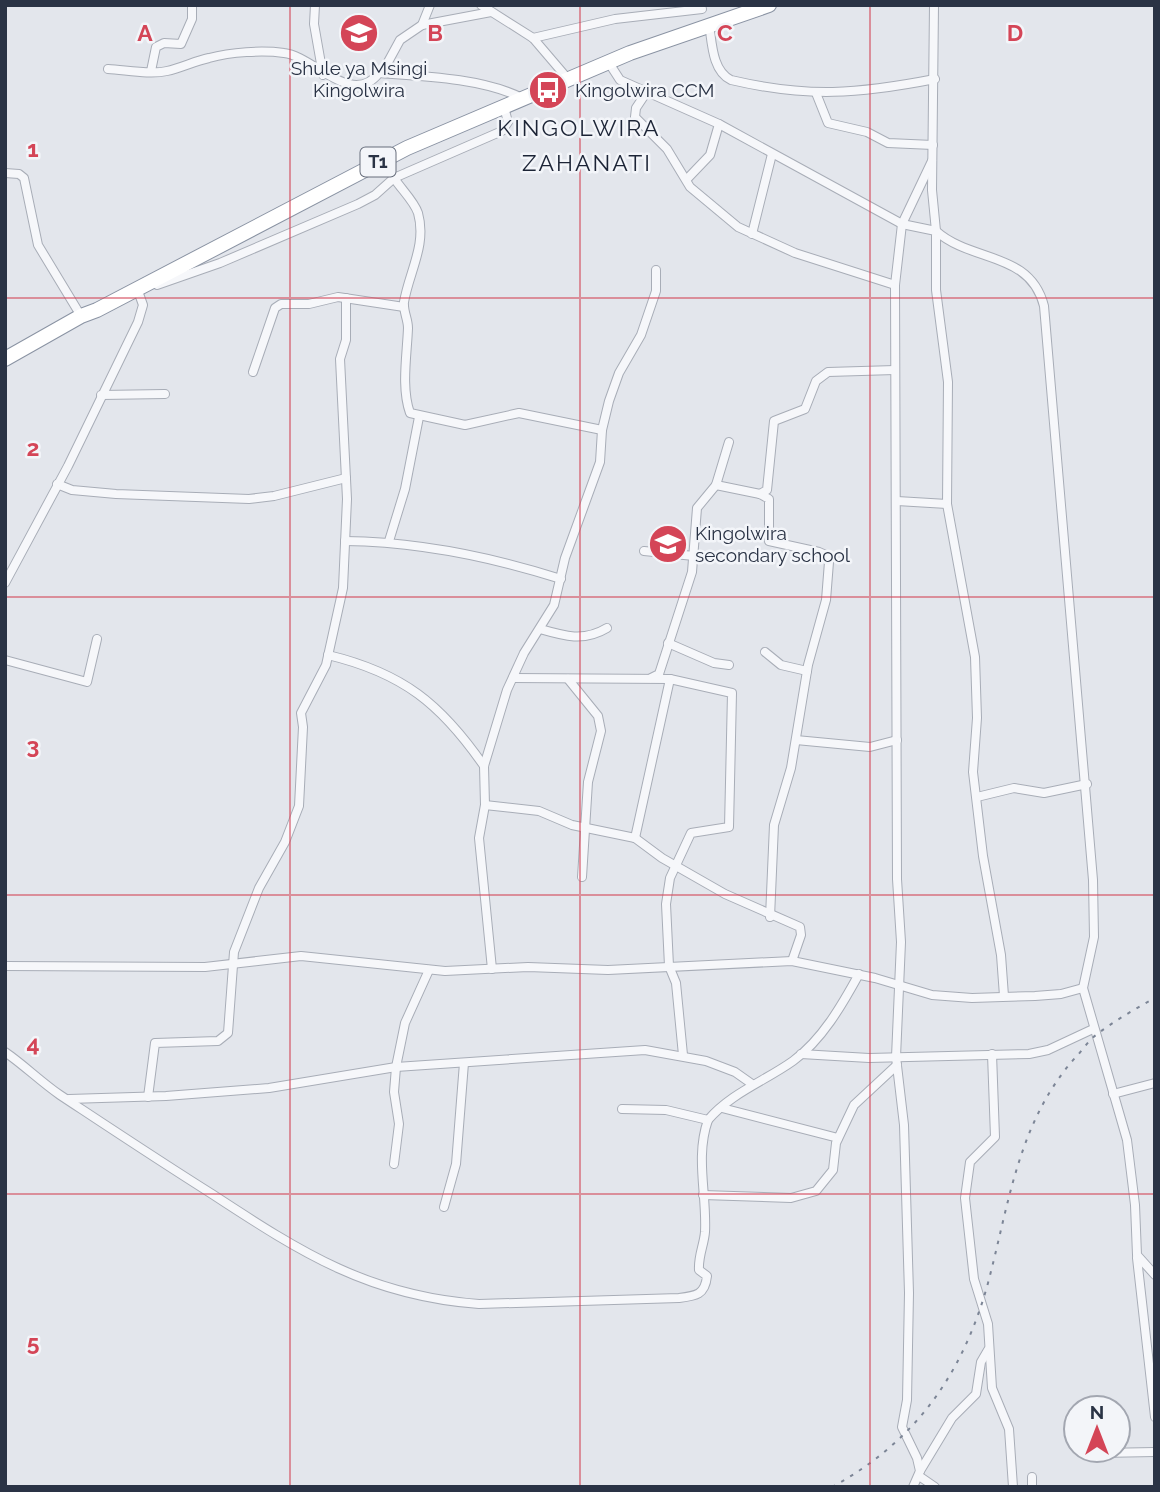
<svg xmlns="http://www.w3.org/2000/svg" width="1160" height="1492" font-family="Raleway,sans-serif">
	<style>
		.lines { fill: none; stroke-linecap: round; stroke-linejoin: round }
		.street-casing { stroke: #a8adb7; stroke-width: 10 }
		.highway-casing { stroke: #8a93a3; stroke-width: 16 }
		.street { stroke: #f6f7fa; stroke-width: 8 }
		.highway { stroke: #fff; stroke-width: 14 }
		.rail { stroke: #7c8596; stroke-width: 2; stroke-dasharray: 3.5 7; stroke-linecap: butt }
		.grid { fill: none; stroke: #d44557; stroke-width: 2; stroke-opacity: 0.55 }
		.labels { text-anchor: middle; stroke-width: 5; stroke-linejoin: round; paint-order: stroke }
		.shield { fill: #f3f5f9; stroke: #666d7b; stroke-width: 2 }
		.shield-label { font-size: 18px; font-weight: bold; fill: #2a3345 }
		.poi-label { font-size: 19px; fill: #2a3345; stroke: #f3f5f9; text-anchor: start }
		.quarter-label { font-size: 23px; letter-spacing: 2px; fill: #1c2436; stroke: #f3f5f9 }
		.grid-label { font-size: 23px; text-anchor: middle; font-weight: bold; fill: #d44557; stroke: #f3f5f9; stroke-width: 5; stroke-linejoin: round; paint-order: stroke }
	</style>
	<rect width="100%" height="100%" fill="#e3e6ec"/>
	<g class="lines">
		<g class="street-casing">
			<g id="street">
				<polyline points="315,5 314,24 323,75"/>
				<polyline points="481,5 533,38 568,79"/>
				<path d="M 934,5 L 932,190 L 936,231 C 972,263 1030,251 1044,306 L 1093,880 L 1094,937 L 1083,988 L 1127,1140 L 1135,1205 L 1137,1255 L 1155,1275"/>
				<path d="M 709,24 C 712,42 712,71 731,80 C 808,98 858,94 935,79"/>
				<polyline points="422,25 430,5"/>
				<polyline points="533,38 615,19 702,9"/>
				<polyline points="609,63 620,80 719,124 902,224 936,231 936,290 948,382 947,504 975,657 977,718 973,772 983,856 1001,955 1004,996"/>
				<path d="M 108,69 C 126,70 150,75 167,71 C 181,68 195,61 209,58 C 231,52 262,50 284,53 C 313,56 352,108 379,73 C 422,76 483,78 522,98"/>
				<polyline points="151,71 156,47 164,43 181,44 192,19 192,5"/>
				<polyline points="382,73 400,40 422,25 491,12"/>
				<polyline points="648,90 636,108 635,117 667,149 690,187 738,227 795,253 895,285"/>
				<polyline points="816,93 828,123 867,132 888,143 933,145"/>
				<polyline points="5,173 19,174 24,178 38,245 81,316"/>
				<path d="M 394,178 C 401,189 414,201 418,213 C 427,245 409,272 404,302 C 403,311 408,319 408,328 C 407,355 401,388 410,413 L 465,425 L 519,413 L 602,430"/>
				<polyline points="687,179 710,155 719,124"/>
				<polyline points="752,234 772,154"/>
				<polyline points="157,285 220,263 358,204 375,195 394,178 502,131 508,122 504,107"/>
				<polyline points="253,372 275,308 281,304 309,304 338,297 404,307"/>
				<polyline points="101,395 165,394"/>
				<polyline points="57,484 72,490 116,494 249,499 274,496 346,478"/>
				<polyline points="716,485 760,494 769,499 769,541 819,552 826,555 829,562 826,600 808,665 791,768 774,825 770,917"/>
				<polyline points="760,494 767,490 774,421 805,409 816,381 828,372 895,370"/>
				<polyline points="897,501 947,504"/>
				<path d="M 345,541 C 418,542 492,557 561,579"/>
				<polyline points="389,541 405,489 419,417"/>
				<polyline points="644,551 694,556"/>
				<polyline points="5,583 68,466 138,322 143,305 137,288"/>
				<path d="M 540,629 C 564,636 584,642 607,628"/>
				<polyline points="668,643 714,663 729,665"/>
				<polyline points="765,652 781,665 807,671"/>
				<path d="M 328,655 C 403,673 441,704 484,766"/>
				<polyline points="5,660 87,682 97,639"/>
				<polyline points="513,678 670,679 732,693 729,827 691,833 670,878 666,904 669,966 676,983 683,1055"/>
				<polyline points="651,678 659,674 692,572 697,508 716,485 729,442"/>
				<polyline points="568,679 598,716 601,731 588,782 582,877"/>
				<polyline points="796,740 870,747 897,740"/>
				<polyline points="977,797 1014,788 1044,793 1087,784"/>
				<polyline points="485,805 539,811 572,825 635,838 662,858 725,894 800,927 801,935 792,961"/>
				<polyline points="635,838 670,679"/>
				<polyline points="5,966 205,967 301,956 445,971 528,967 608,970 792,961 875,978 932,995 972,998 1035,996 1061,994 1083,988"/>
				<polyline points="492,969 479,838 485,805 484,766 507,690 524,653 554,605 565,558 600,462 602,430 609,401 619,373 641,335 656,291 656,270"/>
				<path d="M 5,1052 C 24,1065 41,1082 60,1095 C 110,1128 161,1162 212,1194 C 302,1253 369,1296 479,1304 L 679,1298 C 696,1296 705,1295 707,1276 L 699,1270 C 698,1256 704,1245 705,1232 C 707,1194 695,1157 708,1120 C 731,1093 765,1081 793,1061 C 822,1040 842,1005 859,974"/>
				<polyline points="801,1054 869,1058 1029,1054 1048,1050 1093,1029"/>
				<polyline points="992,1054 995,1137 970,1162 965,1198 974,1279 988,1324 992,1388 1009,1429 1013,1487"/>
				<polyline points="1113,1094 1155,1083"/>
				<polyline points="148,1097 155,1043 218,1041 228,1033 234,952 259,888 285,842 299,806 303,727 301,713 326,665 343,588 347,499 340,359 346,340 346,298"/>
				<polyline points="69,1099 166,1096 269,1088 396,1067 645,1050 706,1061 735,1072 752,1084"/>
				<polyline points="722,1108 838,1138"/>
				<polyline points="622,1109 666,1110 708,1120"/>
				<polyline points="394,1164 399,1124 394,1092 396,1067 405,1023 429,970"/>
				<polyline points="703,1195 791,1198 816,1191 833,1170 836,1143 854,1105 897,1065"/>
				<polyline points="444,1207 456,1164 464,1063"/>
				<polyline points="1137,1258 1155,1417"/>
				<polyline points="1100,1453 1155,1452"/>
				<polyline points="920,1471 952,1418 976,1394 981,1362 988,1350"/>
				<polyline points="919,1476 935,1487"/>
				<polyline points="913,1487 920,1471 917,1458 902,1427 907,1400 909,1293 904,1125 896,1057 901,942 897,879 895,285 902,224 932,161"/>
				<polyline points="1032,1487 1032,1477"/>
			</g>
		</g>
		<g class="highway-casing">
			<polyline id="highway" points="5,359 81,316 97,310 407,148 630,53 769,5"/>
		</g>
		<use href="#street" class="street"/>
		<use href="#highway" class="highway"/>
		<path class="rail" d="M 832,1487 C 915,1442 963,1374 988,1283 C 1009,1204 1018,1122 1075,1058 C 1082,1051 1088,1041 1096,1035 C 1114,1021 1135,1009 1155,998"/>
	</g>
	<path class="grid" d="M 290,5 L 290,1487M 580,5 L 580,1487M 870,5 L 870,1487M 5,298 L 1155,298M 5,597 L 1155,597M 5,895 L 1155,895M 5,1194 L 1155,1194"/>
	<defs>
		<g id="school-disc" transform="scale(2.0125)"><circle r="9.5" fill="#d44557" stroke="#f3f5f9"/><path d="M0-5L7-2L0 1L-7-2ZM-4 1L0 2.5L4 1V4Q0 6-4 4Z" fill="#fff"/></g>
		<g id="bus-disc" transform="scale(2.0125)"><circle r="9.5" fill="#d44557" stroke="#f3f5f9"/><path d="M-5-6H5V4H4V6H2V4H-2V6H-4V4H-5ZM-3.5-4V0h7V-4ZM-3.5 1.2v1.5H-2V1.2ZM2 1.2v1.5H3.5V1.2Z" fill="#fff"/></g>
	</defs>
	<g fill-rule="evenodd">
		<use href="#school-disc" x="359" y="33"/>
		<use href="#bus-disc" x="548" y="90"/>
		<use href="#school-disc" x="668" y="544"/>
	</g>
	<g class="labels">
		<rect class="shield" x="360.5" y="147.5" width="35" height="29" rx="5"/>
		<g class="shield-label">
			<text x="378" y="168">T1</text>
		</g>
		<g class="poi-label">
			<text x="359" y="75" text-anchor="middle">Shule ya Msingi<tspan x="359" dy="22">Kingolwira</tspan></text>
			<text x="575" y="97">Kingolwira CCM</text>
			<text x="695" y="540">Kingolwira<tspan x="695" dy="22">secondary school</tspan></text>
		</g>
		<g class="quarter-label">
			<text x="579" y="136">KINGOLWIRA</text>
			<text x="587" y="171">ZAHANATI</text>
		</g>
	</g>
	<g class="grid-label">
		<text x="145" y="41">A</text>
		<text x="435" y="41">B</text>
		<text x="725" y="41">C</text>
		<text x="1015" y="41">D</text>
		<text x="33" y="157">1</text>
		<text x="33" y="456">2</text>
		<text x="33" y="754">3</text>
		<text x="33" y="1052">4</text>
		<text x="33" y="1351">5</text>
	</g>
	<rect width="1160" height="1492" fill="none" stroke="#2a3345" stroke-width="14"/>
	<g transform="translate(1097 1429)"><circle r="33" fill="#f3f5f9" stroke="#a3a7b1" stroke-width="2"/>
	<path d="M0-5L12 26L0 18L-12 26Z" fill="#d44557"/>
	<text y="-10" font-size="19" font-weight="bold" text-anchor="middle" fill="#2a3345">N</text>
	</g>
</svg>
